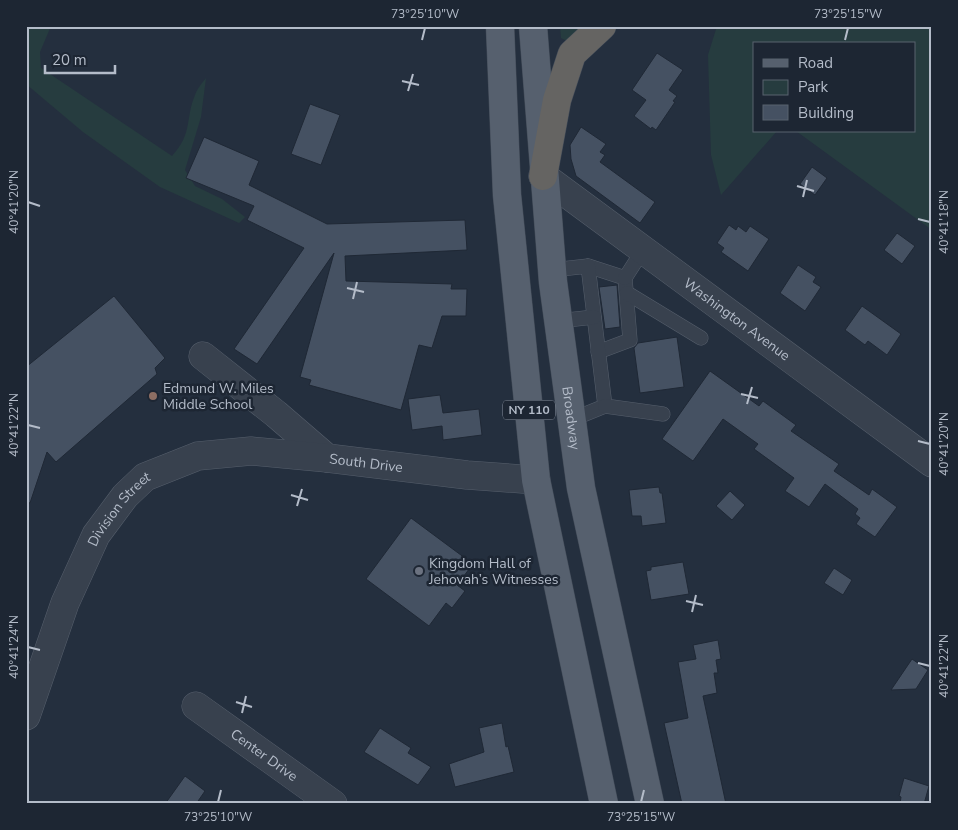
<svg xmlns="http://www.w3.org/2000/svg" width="958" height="830" font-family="'Nunito Sans',sans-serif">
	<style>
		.green { fill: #263c3f }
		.building { fill: #455162; stroke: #1f2835 }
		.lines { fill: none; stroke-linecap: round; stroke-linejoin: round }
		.service-casing { stroke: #565f6c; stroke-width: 15 }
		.minor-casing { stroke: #565f6c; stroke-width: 29 }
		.primary-casing { stroke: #414a57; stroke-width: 29 }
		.trunk-casing { stroke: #434c59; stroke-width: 29 }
		.service { stroke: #38414e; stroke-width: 14 }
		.minor { stroke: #38414e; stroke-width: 28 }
		.primary { stroke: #56606e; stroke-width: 28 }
		.trunk { stroke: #656462; stroke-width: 28 }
		.ticks { fill: none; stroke: #b4bcc9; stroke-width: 2 }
		.education-dot { fill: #8d6e63; stroke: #1d2633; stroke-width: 2 }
		.worship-dot { fill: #6b7280; stroke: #1d2633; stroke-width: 2 }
		.labels { text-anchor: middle; stroke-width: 5; stroke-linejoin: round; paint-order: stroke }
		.shield { fill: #1d2633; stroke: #878f9c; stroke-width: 1 }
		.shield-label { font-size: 12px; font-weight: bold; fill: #b4bcc9 }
		.street-label { font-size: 14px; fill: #b4bcc9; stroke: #1d2633 }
		.poi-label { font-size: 14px; fill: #b4bcc9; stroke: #1d2633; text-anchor: start }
		.neatline { fill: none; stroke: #b4bcc9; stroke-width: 2 }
		.ticks-label { font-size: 12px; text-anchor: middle; fill: #b4bcc9 }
	</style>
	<rect width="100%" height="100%" fill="#242f3e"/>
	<g class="green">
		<path d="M 26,26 L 51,26 L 40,52 L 41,68 L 172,156 C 193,133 185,119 195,95 C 197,89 202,83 206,78 L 201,117 L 185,170 L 195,186 L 222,199 L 245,217 L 239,223 L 160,187 L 83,132 L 26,84 Z"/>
		<polygon points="560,26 580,26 569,42 561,38"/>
		<polygon points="717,26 932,26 932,230 796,131 914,131 914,44 754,44 754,131 777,131 721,195 711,155 708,55"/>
	</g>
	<g class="building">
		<polygon points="657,53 683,70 669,90 677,96 673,101 675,102 656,130 652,127 651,129 634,116 646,100 632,90"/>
		<polygon points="310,104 340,115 321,165 291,154"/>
		<polygon points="581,127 606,144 600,152 605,155 600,162 655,202 640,223 576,176 571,159 570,145"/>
		<polygon points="204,137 259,161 249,185 327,224 465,220 467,250 345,256 346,281 452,284 451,289 467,289 466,316 442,316 432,348 419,345 401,410 309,385 311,380 300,377 334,253 257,364 234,349 304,248 247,220 254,206 186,178"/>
		<polygon points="812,167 827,178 815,195 800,184"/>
		<polygon points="729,225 736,230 738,226 746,232 750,226 769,239 748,271 721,252 724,248 717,243"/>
		<polygon points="897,233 915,246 902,264 884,250"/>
		<polygon points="798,265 816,277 813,282 821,287 805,311 780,293"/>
		<polygon points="617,285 620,327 605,329 599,287"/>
		<polygon points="114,296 165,358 155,368 157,374 56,462 47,452 30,503 26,502 26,367"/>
		<polygon points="862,306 901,334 887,355 868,341 865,345 845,330"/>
		<polygon points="677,337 684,387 640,393 634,348 638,343"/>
		<polygon points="710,371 759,406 763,401 796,425 791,431 839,464 834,471 869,495 872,489 897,507 875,537 856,524 860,518 855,514 858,509 825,484 809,507 785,491 794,478 754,449 758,444 723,419 693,461 662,439"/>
		<polygon points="440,395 443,413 479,409 482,435 443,440 442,426 412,430 408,399"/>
		<polygon points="659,487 660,493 662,493 666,523 642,526 641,516 632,516 629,490"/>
		<polygon points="730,491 745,505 732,520 716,506"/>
		<polygon points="411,518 473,564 457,585 465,591 452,608 446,603 429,626 366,579"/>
		<polygon points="683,562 689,594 651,600 646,571 651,570 651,567"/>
		<polygon points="834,568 852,580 843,595 824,583"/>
		<polygon points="718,640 721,659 716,660 718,673 714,673 717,693 703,696 726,804 682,804 664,723 688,718 678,662 696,659 693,645"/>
		<polygon points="912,659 928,670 916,689 891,690"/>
		<polygon points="502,723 506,747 508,746 514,772 455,787 449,764 484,752 479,728"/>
		<polygon points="380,728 411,748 408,753 431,767 418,785 364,752"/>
		<polygon points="185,776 205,791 196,804 165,804"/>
		<polygon points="904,778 929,786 924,804 900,804 901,797 899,796"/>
	</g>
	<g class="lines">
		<g class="service-casing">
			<g id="service">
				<polyline points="588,266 625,278 630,340 598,352"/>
				<polyline points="552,270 588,266 605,406 573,419"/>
				<polyline points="625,278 643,250"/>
				<polyline points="627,293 701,338"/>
				<polyline points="558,321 594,317"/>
				<polyline points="605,406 663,414"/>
			</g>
		</g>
		<g class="minor-casing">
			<g id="minor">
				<path id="s1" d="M 543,176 L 932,463"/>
				<path id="s2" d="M 203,356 L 276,414 L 327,458 L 467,475 L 536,480"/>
				<path id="s3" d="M 196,706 L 333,804"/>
				<path id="s4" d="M 26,716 L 65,603 L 96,535 L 125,496 L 145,477 L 198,456 L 251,451 L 327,458"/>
			</g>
		</g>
		<g class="primary-casing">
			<g id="primary">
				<polyline points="500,26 507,195 536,480 604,804"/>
				<path id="s5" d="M 533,26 L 553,282 L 581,488 L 650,804"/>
			</g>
		</g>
		<g class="trunk-casing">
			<polyline id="trunk" points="543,176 557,100 572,54 602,26"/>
		</g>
		<use href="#service" class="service"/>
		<use href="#minor" class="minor"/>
		<use href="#primary" class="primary"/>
		<use href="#trunk" class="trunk"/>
	</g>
	<path class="ticks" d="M 422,40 L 425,28M 845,40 L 848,28M 402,81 L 419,85M 408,91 L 413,74M 797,186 L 814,191M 803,197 L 807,180M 28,202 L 40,206M 918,219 L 930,222M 347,288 L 364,292M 353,299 L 357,282M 741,394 L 758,398M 747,404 L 752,387M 28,425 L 40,428M 918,441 L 930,444M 291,495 L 308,500M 297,506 L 302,489M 686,601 L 703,605M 692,612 L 696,595M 28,647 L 40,650M 918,663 L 930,666M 236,702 L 252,707M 242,713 L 246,696M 218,802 L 221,790M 641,802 L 644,790"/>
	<circle class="education-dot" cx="153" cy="396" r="5"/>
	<circle class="worship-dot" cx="419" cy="571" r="5"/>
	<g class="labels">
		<rect class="shield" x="503" y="400.5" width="52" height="19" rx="4"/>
		<g class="shield-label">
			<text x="529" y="414">NY 110</text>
		</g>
		<g class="street-label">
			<text dy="5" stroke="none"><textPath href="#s1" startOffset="241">Washington Avenue</textPath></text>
			<text dy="5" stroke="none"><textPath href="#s5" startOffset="394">Broadway</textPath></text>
			<text dy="5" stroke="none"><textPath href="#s2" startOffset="200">South Drive</textPath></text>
			<text dy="5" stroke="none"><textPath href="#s4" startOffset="229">Division Street</textPath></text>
			<text dy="5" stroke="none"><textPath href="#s3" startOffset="84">Center Drive</textPath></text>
		</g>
		<g class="poi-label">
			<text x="163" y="393">Edmund W. Miles<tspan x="163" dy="16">Middle School</tspan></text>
			<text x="429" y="568">Kingdom Hall of<tspan x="429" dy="16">Jehovah’s Witnesses</tspan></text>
		</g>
	</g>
	<rect width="958" height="830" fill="none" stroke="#1d2633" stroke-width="55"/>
	<rect x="753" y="42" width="162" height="90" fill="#1d2633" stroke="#59626f"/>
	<rect x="763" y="59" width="25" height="8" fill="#56606e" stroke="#59626f"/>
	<text x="798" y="68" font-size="15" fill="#b4bcc9">Road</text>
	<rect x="763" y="80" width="25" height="15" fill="#263c3f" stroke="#59626f"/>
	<text x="798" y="92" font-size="15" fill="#b4bcc9">Park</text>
	<rect x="763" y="105" width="25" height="15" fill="#455162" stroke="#59626f"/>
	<text x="798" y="118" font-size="15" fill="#b4bcc9">Building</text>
	<path d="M45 65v8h70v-8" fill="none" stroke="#b4bcc9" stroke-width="2.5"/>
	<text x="52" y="65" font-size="15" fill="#b4bcc9" stroke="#1d2633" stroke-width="4" paint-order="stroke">20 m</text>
	<rect x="28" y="28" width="902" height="774" class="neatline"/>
	<g class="ticks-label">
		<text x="425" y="18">73°25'10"W</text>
		<text x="848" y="18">73°25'15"W</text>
		<text transform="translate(14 202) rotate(-90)" y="4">40°41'20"N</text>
		<text transform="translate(944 222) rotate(-90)" y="4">40°41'18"N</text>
		<text transform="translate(14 425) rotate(-90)" y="4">40°41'22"N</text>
		<text transform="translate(944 444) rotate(-90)" y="4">40°41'20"N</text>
		<text transform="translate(14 647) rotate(-90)" y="4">40°41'24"N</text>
		<text transform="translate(944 666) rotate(-90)" y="4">40°41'22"N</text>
		<text x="218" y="821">73°25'10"W</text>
		<text x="641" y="821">73°25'15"W</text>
	</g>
</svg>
